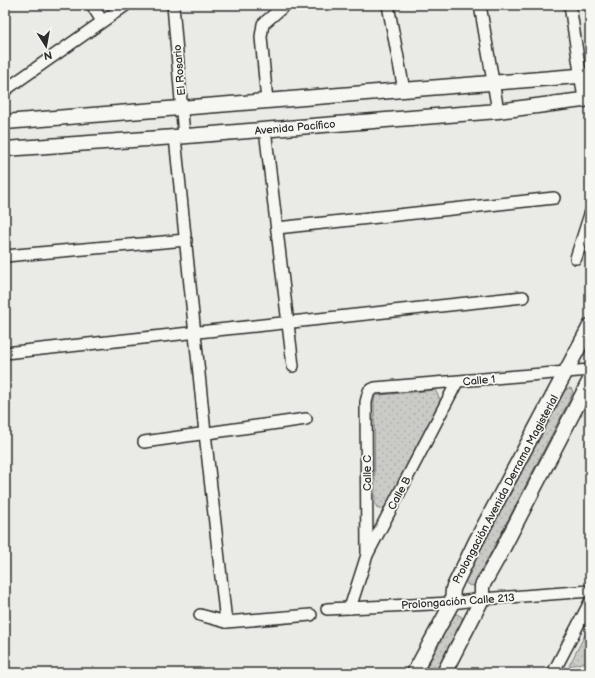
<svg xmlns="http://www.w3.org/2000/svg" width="595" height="678" font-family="'Balsamiq Sans',sans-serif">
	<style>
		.grass { fill: url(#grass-dots); stroke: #7a7a79 }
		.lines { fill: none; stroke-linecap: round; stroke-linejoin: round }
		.minor-casing { stroke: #2b2b2b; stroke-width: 14 }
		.tertiary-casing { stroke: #2b2b2b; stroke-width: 17 }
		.minor { stroke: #f6f6f2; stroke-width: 11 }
		.tertiary { stroke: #f6f6f2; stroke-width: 14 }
		.labels { text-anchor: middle; stroke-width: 3.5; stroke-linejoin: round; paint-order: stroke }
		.street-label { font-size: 11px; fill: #2b2b2b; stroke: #f6f6f2 }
	</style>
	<defs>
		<pattern id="grass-dots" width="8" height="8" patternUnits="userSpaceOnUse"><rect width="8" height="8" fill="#cacac7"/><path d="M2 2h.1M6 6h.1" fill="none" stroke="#aeaeab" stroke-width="1.8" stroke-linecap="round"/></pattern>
	</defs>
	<rect width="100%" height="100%" fill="#eaeae6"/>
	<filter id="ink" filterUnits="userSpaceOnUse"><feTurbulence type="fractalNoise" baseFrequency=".025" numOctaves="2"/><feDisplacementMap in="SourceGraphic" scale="8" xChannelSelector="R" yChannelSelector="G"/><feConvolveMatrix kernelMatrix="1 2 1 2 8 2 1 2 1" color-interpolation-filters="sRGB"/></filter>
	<g filter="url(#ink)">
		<g class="grass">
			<polygon points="569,388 572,389 573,393 474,586 468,585 465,581 466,578 565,390"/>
			<polygon points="435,390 441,401 387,505 382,509 378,509 375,504 375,501 374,399 377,395 380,395"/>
			<polygon points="454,614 457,614 462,617 462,622 435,673 424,673"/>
			<polygon points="590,625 590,661 569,666"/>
		</g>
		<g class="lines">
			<g class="minor-casing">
				<g id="minor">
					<polyline points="92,5 102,21"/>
					<polyline points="173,5 184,136"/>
					<polyline points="388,5 404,90"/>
					<polyline points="480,5 498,111"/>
					<polyline points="570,5 584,99"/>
					<polyline points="5,90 126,5"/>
					<polyline points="267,101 261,37 263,24 285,5"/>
					<polyline points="265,129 293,366"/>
					<polyline points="175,137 205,433 226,622"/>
					<polyline points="277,228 554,198"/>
					<polyline points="5,256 186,240"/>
					<polyline points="576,258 590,214"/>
					<polyline points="5,353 523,297"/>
					<polyline points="144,442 306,419"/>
					<polyline points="367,555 366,402 369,391 375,388 590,370"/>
					<polyline points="350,608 367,555 457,382"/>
					<polyline points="327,609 452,603 482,599 590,591"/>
					<polyline points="200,615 226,622 311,615"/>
					<polyline points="553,673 590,602"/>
				</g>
			</g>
			<g class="tertiary-casing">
				<g id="tertiary">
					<polyline points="5,122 590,75"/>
					<polyline points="5,149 175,137 498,111 590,99"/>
					<polyline points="414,673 452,603 453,589 476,541 590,326"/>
					<polyline points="444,673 482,599 482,586 500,554 590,380"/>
				</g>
			</g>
			<use href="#minor" class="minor"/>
			<use href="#tertiary" class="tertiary"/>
		</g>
	</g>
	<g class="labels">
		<g class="street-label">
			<text transform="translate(179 70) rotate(-95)" y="4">El Rosario</text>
			<text transform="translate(295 127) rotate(-5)" y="4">Avenida Pacífico</text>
			<text transform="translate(479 380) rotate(-5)" y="4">Calle 1</text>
			<text transform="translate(367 473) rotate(-90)" y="4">Calle C</text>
			<text transform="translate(505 489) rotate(-62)" y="4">Prolongación Avenida Derrama Magisterial</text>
			<text transform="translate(399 493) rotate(-62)" y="4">Calle B</text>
			<text transform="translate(458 601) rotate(-4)" y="4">Prolongación Calle 213</text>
		</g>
	</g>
	<rect width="595" height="678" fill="none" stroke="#f6f6f2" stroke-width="20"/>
	<rect x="10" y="10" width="575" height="658" fill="none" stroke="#2b2b2b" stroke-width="1.5" filter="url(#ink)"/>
	<g transform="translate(46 46) rotate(169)" stroke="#f6f6f2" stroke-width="3" paint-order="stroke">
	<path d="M0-3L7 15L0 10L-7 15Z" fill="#2b2b2b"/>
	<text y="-6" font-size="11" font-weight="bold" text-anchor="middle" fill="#2b2b2b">N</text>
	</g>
</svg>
